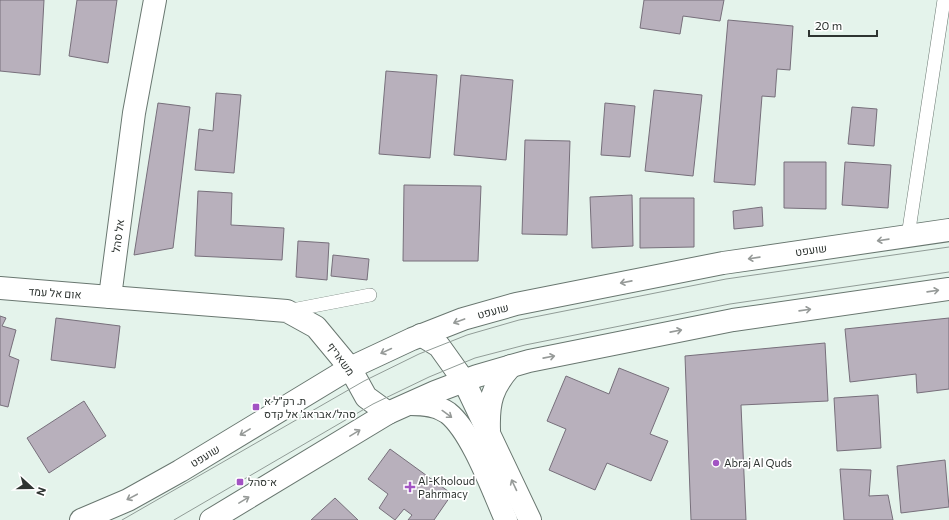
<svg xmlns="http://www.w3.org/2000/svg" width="949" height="520" font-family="Commissioner,Heebo,sans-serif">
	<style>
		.building { fill: #b8b0bc; stroke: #776f7b }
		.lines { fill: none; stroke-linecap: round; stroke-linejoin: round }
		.lane-casing { stroke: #697770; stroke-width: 14 }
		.street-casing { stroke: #697770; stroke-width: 24 }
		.secondary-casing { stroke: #697770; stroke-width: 24 }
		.lane { stroke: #fff; stroke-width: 13 }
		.street { stroke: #fff; stroke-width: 22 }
		.secondary { stroke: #fff; stroke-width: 22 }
		.tram { stroke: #919c97; stroke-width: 1 }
		.oneway { stroke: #969a98 }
		.poi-dot { fill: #a253c3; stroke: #fff; stroke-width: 1.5 }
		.labels { text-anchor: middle; stroke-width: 3.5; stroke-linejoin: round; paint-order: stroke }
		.street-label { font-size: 11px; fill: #2e3431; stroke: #fff }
		.poi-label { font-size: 11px; fill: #2e3431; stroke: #fff; text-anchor: start }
	</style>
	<rect width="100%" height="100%" fill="#e4f3eb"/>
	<g class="building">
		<polygon points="0,0 44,0 40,75 0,71"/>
		<polygon points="77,0 117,0 108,63 69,56"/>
		<polygon points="644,0 724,0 720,21 683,16 680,34 640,28"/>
		<polygon points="728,20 793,26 790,70 777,69 775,97 762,96 755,185 714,182"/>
		<polygon points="386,71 437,75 430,158 379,154"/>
		<polygon points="461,75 513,80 506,160 454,155"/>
		<polygon points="654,90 702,95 693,176 645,171"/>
		<polygon points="216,93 241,95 234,173 195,170 199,129 213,131"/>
		<polygon points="158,103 190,107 173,248 134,255"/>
		<polygon points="605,103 635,106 630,157 601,155"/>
		<polygon points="852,107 877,109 874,146 848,144"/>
		<polygon points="525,140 570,141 567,235 522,234"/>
		<polygon points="784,162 826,162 826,209 784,208"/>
		<polygon points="845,162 891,165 888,208 842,205"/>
		<polygon points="404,185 481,186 478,261 403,261"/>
		<polygon points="198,191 232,193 231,225 284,228 282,260 195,256"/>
		<polygon points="632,195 633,246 592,248 590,197"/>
		<polygon points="640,198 694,198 694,247 640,248"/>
		<polygon points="762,207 763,226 734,229 733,211"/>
		<polygon points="298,241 329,243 327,280 296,277"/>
		<polygon points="333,255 369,259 367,280 331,276"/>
		<polygon points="0,316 6,318 2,326 16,330 9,356 19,360 8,407 0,405"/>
		<polygon points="56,318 120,326 115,368 51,360"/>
		<polygon points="949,318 949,389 917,393 916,374 850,382 845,329"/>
		<polygon points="825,343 828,401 741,405 746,520 691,520 685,356"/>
		<polygon points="619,368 669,388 650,434 668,441 651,481 607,463 595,490 549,470 566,429 547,421 566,376 609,394"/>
		<polygon points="878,395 881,448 837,451 834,398"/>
		<polygon points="84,401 106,436 49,473 27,438"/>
		<polygon points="390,449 452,494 434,520 408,520 412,515 404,509 395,520 379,508 388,494 368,479"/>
		<polygon points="945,460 949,507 901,513 897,466"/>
		<polygon points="840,469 871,470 869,496 888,495 893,520 844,520"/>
		<polygon points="335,498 358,520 311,520"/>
	</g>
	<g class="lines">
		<g class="lane-casing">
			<g id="lane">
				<polyline points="908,236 944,0"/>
				<polyline points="287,311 370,295"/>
			</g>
		</g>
		<g class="street-casing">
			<polyline id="street" points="0,288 110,297"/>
		</g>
		<g class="secondary-casing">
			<g id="secondary">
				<polyline points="155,0 134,113 110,297 287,311 316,327 350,368 366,397 388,413"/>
				<polyline points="421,335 439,346 464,381 530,520"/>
				<path d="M 410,404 C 424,404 437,405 448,413 C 472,432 493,491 506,520"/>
				<path d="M 489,430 C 488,402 492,387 511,366"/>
				<polyline points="81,520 128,500 180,471 350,368 412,339 463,319 516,304 723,263 949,230"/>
				<polyline points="211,520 388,413 435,392 477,376 529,361 733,320 949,289"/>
			</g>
		</g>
		<use href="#lane" class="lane"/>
		<use href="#street" class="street"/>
		<use href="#secondary" class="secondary"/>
		<g class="tram">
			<polyline points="122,520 364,381 419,354 467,335 519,320 726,279 949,247"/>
			<polyline points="174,520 373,404 429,377 475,358 525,345 730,304 949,272"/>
		</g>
	</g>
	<defs><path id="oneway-shaft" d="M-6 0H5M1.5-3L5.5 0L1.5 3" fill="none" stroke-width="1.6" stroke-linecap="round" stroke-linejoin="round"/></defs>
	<g class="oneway">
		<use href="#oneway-shaft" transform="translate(883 240) rotate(172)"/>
		<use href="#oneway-shaft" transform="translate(754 258) rotate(172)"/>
		<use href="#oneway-shaft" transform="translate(626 282) rotate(169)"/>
		<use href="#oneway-shaft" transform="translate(933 291) rotate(-8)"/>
		<use href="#oneway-shaft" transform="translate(805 310) rotate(-8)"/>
		<use href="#oneway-shaft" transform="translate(459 321) rotate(160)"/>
		<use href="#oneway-shaft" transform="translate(676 331) rotate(-11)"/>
		<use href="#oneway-shaft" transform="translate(386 351) rotate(155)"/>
		<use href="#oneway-shaft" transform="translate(549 357) rotate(-11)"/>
		<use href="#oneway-shaft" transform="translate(447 414) rotate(36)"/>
		<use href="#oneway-shaft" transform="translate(245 432) rotate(149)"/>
		<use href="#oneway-shaft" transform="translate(355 433) rotate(-31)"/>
		<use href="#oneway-shaft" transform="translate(514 485) rotate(-115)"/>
		<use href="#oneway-shaft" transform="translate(132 497) rotate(152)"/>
		<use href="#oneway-shaft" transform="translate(244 500) rotate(-31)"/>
	</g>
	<g class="poi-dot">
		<rect x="252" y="403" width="8" height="8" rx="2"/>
		<circle cx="716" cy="463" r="4"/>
		<rect x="236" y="478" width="8" height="8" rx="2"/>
		<path d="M408 481h4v4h4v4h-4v4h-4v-4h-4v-4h4z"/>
	</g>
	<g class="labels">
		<g class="street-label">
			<text transform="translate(118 236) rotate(-82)" y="4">אל סהל</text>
			<text transform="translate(811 250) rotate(-8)" y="4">שועפט</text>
			<text transform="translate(55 293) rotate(4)" y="4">אום אל עמד</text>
			<text transform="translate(493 311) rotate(-15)" y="4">שועפט</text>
			<text transform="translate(341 359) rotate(54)" y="4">משאריף</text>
			<text transform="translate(205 456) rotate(-31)" y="4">שועפט</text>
		</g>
		<g class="poi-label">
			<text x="264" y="405">ת. רק״ל א<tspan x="264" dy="13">סהל/אבראג׳ אל קדס</tspan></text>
			<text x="724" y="467">Abraj Al Quds</text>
			<text x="418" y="485">Al-Kholoud<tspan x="418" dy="13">Pahrmacy</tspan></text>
			<text x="248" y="486">א־סהל</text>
		</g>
	</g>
	<g transform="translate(32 488) rotate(111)" stroke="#ffffff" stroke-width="3" paint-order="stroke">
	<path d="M0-3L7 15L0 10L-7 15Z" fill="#2e3431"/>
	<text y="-6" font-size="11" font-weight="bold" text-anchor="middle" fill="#2e3431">N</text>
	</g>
	<path d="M809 30v6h68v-6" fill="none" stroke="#2e3431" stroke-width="2"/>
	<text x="815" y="30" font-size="12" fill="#2e3431" stroke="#ffffff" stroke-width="3" paint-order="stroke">20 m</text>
</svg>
